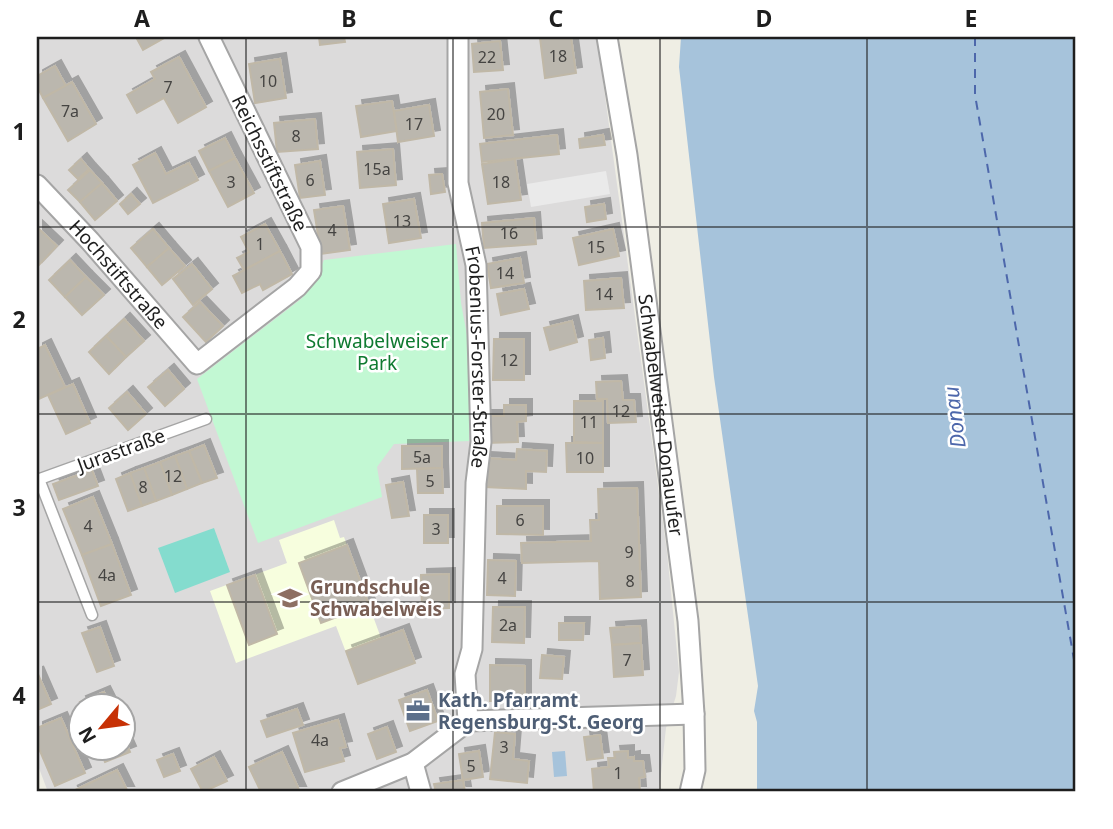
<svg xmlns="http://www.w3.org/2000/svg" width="1113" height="829" font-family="'Noto Sans',sans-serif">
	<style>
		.residential { fill: #dcdbdb; fill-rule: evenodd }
		.education { fill: #f7fede }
		.park { fill: #c2f8d3 }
		.pitch { fill: #84dcce }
		.parking { fill: #eaeaea }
		.water { fill: #a6c3db }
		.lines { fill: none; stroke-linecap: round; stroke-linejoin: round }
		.ferry { stroke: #4d67ab; stroke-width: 2; stroke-dasharray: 9 7; stroke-linecap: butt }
		.building { fill: #bbb7ae; stroke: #c0b8a7; stroke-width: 2; filter: url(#shadow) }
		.service-casing { stroke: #a5a5a5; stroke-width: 13 }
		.minor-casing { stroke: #a5a5a5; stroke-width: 23 }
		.service { stroke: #fff; stroke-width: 10 }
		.minor { stroke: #fff; stroke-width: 19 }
		.grid { fill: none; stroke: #1e1e1e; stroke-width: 2; stroke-opacity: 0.55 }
		.labels { text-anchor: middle; stroke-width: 5; stroke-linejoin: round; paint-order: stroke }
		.number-label { font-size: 16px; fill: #454442 }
		.street-label { font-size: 19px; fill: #1e1e1e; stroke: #fff }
		.park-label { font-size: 19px; fill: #0e7a30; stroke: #fff }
		.education-label { font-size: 19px; font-weight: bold; fill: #785e54; stroke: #fff; text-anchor: start }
		.service-label { font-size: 19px; font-weight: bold; fill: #4e5e75; stroke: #fff; text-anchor: start }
		.water-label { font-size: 21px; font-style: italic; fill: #4d67ab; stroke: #fff }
		.neatline { fill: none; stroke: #1e1e1e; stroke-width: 2.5 }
		.grid-label { font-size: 23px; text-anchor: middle; font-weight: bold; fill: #1e1e1e }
	</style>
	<defs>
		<filter id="shadow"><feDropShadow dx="6" dy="-6" stdDeviation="0" flood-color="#0004"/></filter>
	</defs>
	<rect width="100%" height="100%" fill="#efeee4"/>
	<path class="residential" d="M 37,37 L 597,37 L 667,552 L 679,672 L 676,696 L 666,728 L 659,792 L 48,792 L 37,763 ZM 80,706 L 122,706 L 122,748 L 80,748 Z"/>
	<polygon class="education" points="334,520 340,538 344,537 381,638 403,630 415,663 358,684 336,626 236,663 210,591 287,563 279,540"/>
	<polygon class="park" points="456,244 461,303 470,352 469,441 394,444 377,467 382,497 258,543 197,379 301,299 314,284 324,260"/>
	<polygon class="pitch" points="214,528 230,572 175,593 158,548"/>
	<polygon class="parking" points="606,171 610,194 531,207 527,184"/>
	<g class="water">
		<polygon points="681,37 1076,37 1076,792 757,792 757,722 754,711 758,686 714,377 679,67"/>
		<polygon points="565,751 567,776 554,777 552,752"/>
	</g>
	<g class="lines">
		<polyline class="ferry" points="975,37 975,95 1076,671"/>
	</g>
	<g class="building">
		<polygon points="136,37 166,37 143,50"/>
		<polygon points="319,37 344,37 345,42 320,45"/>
		<polygon points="549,37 571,37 576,73 545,78 540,38"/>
		<polygon points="500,41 503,70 474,72 472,44"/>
		<polygon points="179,57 206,107 178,123 164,98 137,113 127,95 155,79 151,72"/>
		<polygon points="280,59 286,98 255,103 249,64"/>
		<polygon points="55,66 66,86 43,98 37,86 37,76"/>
		<polygon points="72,82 96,124 68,141 43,98"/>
		<polygon points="508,89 513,135 484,138 480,92"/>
		<polygon points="392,101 397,131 361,137 356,106"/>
		<polygon points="429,105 434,136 398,142 394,111"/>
		<polygon points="315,119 318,149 277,152 274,123"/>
		<polygon points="557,135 559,154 482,162 480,144"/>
		<polygon points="603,135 605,145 580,148 579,139"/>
		<polygon points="225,138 235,158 209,171 199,151"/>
		<polygon points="393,149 396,185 360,188 357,152"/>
		<polygon points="155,153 166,174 189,163 198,180 153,203 133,165"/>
		<polygon points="235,158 254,193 228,207 209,171"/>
		<polygon points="81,159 89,169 78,179 69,170"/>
		<polygon points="515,159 521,200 488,204 482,164"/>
		<polygon points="320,161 325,195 300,198 295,165"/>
		<polygon points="90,170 102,183 80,202 68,190"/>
		<polygon points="442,174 445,192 431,194 429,175"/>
		<polygon points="102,183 117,201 95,220 80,202"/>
		<polygon points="131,194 140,204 128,214 120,204"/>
		<polygon points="414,199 421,238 389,243 383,204"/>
		<polygon points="604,204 606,219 587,222 585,207"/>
		<polygon points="343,206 350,250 321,254 314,210"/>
		<polygon points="534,218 536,244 484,248 482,223"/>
		<polygon points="265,224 280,251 244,270 237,258 249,252 241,237"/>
		<polygon points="37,227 57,246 37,267"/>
		<polygon points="153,229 169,248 147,267 131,248"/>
		<polygon points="613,229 619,256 579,265 573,238"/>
		<polygon points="169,248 185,266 162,285 147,267"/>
		<polygon points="280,251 292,274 263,290 260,284 242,293 233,276"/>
		<polygon points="520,258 524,283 491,288 487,264"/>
		<polygon points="70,260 86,277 65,297 49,280"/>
		<polygon points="192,264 212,289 193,305 173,279"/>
		<polygon points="86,277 104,295 82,315 65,297"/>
		<polygon points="621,278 624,308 586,310 584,281"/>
		<polygon points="524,289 529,309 501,315 497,294"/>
		<polygon points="200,302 223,326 206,342 183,317"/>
		<polygon points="124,319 144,341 126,357 106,336"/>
		<polygon points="572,321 577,342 550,350 544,328"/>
		<polygon points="106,336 126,357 109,374 89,352"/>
		<polygon points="603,338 605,358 591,360 589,340"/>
		<polygon points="494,339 524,339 524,380 493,380"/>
		<polygon points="45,345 65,387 39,399 37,394 37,349"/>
		<polygon points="168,370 184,389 165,406 148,387"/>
		<polygon points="621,381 623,400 634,400 636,422 608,423 607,399 597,399 596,382"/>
		<polygon points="73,384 90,423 66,434 48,395"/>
		<polygon points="127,392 146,414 128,430 109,408"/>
		<polygon points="574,401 603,401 603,443 574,442"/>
		<polygon points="504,405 526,405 526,421 517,422 518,442 486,443 486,416 504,416"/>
		<polygon points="566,443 603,443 603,472 567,472"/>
		<polygon points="204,445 217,478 202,483 189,451"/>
		<polygon points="402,446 442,446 442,468 402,469"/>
		<polygon points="517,449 547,451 546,472 526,471 526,489 485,487 486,458 516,460"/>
		<polygon points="189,451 202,483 187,489 175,456"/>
		<polygon points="175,456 187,489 172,495 160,462"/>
		<polygon points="160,462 172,495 156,501 144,468"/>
		<polygon points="144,468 156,501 142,506 130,473"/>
		<polygon points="442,468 443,493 418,493 417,469"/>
		<polygon points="92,470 98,486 59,500 53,484"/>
		<polygon points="130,473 142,506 128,511 116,479"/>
		<polygon points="403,482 409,516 392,518 386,485"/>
		<polygon points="637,488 641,597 600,599 599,561 522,563 521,543 591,541 590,520 599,520 598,489"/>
		<polygon points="93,497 112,544 82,555 63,509"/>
		<polygon points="497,506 543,506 543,535 497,534"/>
		<rect x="424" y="515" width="24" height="28"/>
		<polygon points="112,544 131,595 101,606 82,555"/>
		<polygon points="347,545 369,605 321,623 299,563"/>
		<polygon points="488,560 516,561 515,596 487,595"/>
		<polygon points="449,574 449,608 422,609 421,575"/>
		<polygon points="255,575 277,634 249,645 227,585"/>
		<polygon points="493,607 525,607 524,643 492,642"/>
		<polygon points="559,623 584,623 583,640 559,640"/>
		<polygon points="640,626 641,643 612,645 610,628"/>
		<polygon points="100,627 114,666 97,672 82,633"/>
		<polygon points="403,630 415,663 358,684 346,651"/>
		<polygon points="641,643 643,675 614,677 612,645"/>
		<polygon points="542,655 564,657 562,679 540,678"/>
		<polygon points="490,665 525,666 525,701 490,701"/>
		<polygon points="37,672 51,704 37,710"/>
		<polygon points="427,690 438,721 410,731 399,700"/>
		<polygon points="104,692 111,706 82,706 80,702"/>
		<polygon points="297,709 303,725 267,737 261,721"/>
		<polygon points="61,718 85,773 55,786 37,744 37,728"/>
		<polygon points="338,720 346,747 340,748 344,761 305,772 293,733"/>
		<polygon points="387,727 396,752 377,759 368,734"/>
		<polygon points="495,732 515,734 513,759 529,761 527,783 490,779"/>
		<polygon points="122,734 130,752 105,762 99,748 122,748"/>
		<polygon points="600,735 603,758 587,760 584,737"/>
		<polygon points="479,751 483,777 463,780 459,754"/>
		<polygon points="628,751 628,758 634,757 634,761 643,761 645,777 639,778 640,792 594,792 592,769 609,767 608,758 615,758 614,752"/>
		<polygon points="282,752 300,792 261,792 249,767"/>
		<polygon points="173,754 180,771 164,777 157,760"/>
		<polygon points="214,757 227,781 203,792 191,769"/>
		<polygon points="117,770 128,792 71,792"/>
		<polygon points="463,780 465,792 436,792 434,784"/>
	</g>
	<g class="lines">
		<g class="service-casing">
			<g id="service">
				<polyline points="39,479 92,615"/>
				<polyline points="37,480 206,419"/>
			</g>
		</g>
		<g class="minor-casing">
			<g id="minor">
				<path id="s1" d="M 458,37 L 458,183 L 476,265 L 481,442 L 476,483 L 472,649 L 465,674 L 468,721"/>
				<path id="s2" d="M 607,37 L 627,155 L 688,621 L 694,714 L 695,770 L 690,792"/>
				<path id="s3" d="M 37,185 L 90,241 L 197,364 L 297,287 L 311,271 L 311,247 L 209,37"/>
				<polyline points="413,763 421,792"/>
				<polyline points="342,792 413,763 468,721 694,714"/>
			</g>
		</g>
		<use href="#service" class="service"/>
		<use href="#minor" class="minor"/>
	</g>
	<path class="grid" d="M 246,37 L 246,792M 453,37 L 453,792M 660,37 L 660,792M 867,37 L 867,792M 37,227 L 1076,227M 37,414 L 1076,414M 37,602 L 1076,602"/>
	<defs>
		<g id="school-bare" transform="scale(1.89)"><path d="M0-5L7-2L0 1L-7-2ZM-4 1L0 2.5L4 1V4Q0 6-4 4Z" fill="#8d6e63" stroke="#fff" stroke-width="2.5" paint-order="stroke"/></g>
		<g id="office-bare" transform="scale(1.89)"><path d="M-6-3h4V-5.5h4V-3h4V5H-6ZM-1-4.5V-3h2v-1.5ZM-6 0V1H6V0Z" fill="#5c6f8a" stroke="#fff" stroke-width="2.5" paint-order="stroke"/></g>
	</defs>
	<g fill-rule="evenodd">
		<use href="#school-bare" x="290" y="598"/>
		<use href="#office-bare" x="418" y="711"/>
	</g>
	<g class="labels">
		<g class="number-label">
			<text x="558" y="62">18</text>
			<text x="487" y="63">22</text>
			<text x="268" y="87">10</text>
			<text x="168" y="93">7</text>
			<text x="70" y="117">7a</text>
			<text x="496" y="120">20</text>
			<text x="414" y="130">17</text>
			<text x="296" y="142">8</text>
			<text x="377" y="175">15a</text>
			<text x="310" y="186">6</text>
			<text x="231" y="188">3</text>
			<text x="501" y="188">18</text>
			<text x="402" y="227">13</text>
			<text x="332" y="236">4</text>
			<text x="509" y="239">16</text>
			<text x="260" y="250">1</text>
			<text x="596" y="253">15</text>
			<text x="505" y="279">14</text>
			<text x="604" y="300">14</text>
			<text x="509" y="366">12</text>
			<text x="621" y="417">12</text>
			<text x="589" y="428">11</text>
			<text x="422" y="463">5a</text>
			<text x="585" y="464">10</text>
			<text x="173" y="482">12</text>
			<text x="430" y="487">5</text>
			<text x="143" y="493">8</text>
			<text x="520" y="526">6</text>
			<text x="88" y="532">4</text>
			<text x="436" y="535">3</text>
			<text x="629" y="558">9</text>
			<text x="107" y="581">4a</text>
			<text x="502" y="584">4</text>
			<text x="630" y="587">8</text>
			<text x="508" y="631">2a</text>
			<text x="627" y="666">7</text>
			<text x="320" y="746">4a</text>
			<text x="504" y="753">3</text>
			<text x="471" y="772">5</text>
			<text x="618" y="779">1</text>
		</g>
		<g class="street-label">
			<text transform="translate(270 163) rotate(64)" y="7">Reichsstiftstraße</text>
			<text dy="7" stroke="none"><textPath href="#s3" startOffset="121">Hochstiftstraße</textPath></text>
			<text dy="7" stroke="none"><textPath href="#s1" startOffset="322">Frobenius-Forster-Straße</textPath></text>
			<text dy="7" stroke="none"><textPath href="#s2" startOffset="382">Schwabelweiser Donauufer</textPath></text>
			<text transform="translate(121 450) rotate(-20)" y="7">Jurastraße</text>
		</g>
		<g class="park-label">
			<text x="377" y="348">Schwabelweiser<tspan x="377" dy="22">Park</tspan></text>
		</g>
		<g class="education-label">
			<text x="310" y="594">Grundschule<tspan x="310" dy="22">Schwabelweis</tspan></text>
		</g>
		<g class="service-label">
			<text x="438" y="707">Kath. Pfarramt<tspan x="438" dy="22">Regensburg-St. Georg</tspan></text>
		</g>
		<g class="water-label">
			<text transform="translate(955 417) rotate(-97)" y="7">Donau</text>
		</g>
	</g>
	<rect width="1113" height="829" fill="none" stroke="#ffffff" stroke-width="77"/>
	<g transform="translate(102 727) rotate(241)"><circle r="33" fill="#ffffff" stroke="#a5a5a5" stroke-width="2"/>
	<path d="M0-5L12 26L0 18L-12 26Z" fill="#c73105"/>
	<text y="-10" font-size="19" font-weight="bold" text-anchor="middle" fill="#1e1e1e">N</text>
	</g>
	<rect x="38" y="38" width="1036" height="752" class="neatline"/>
	<g class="grid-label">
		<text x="142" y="27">A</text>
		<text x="349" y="27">B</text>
		<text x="556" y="27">C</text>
		<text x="764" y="27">D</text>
		<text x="971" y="27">E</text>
		<text x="19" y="140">1</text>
		<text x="19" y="328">2</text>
		<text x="19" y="516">3</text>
		<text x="19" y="704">4</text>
	</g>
</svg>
